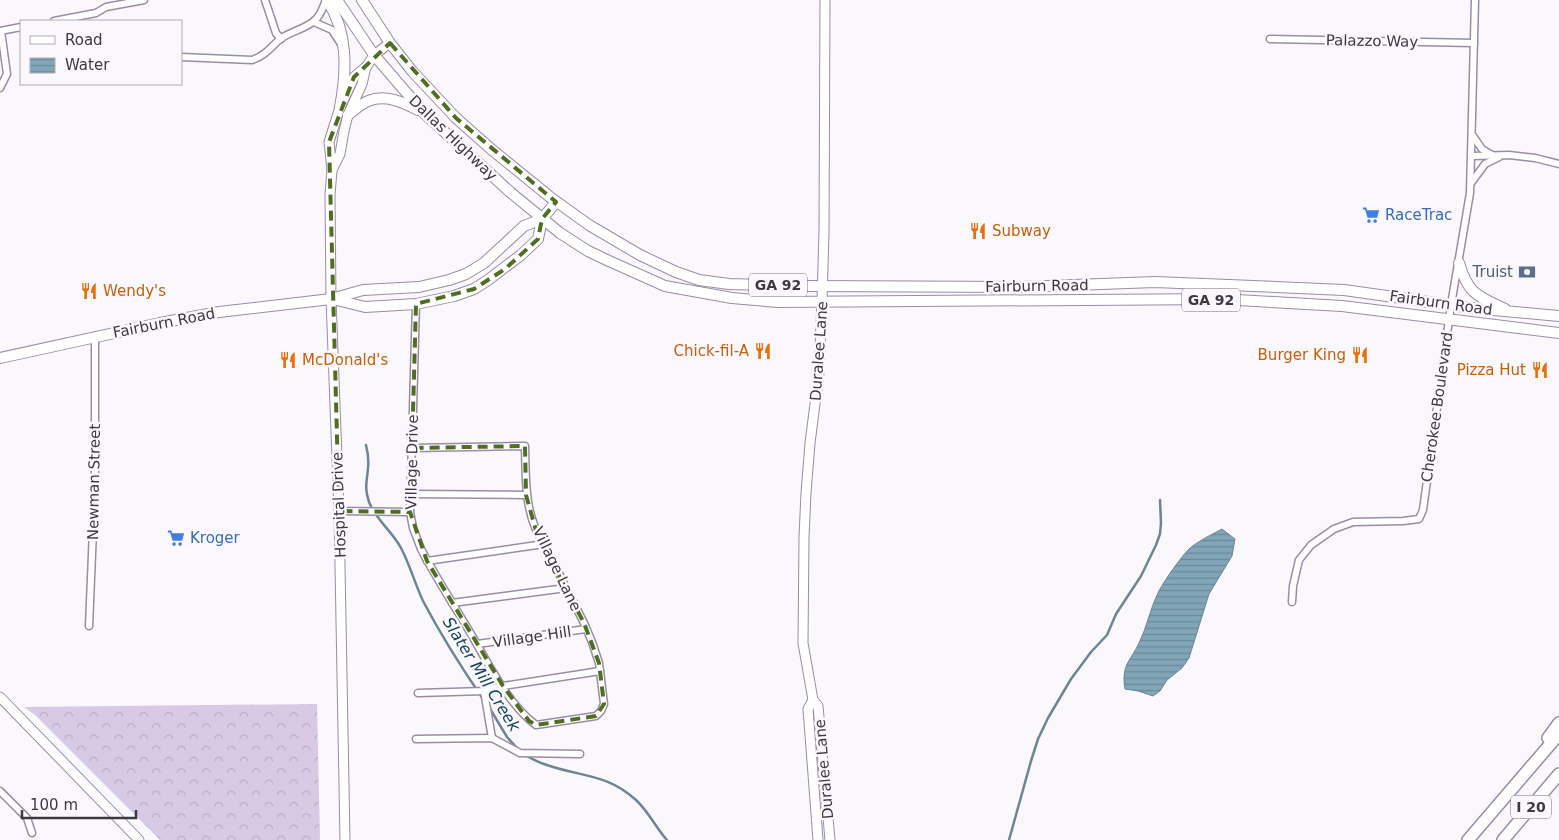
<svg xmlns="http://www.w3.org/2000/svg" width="1559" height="840" font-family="'DejaVu Sans',sans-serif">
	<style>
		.forest { fill: url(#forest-crowns) }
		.water { fill: url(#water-rules); stroke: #6d8595 }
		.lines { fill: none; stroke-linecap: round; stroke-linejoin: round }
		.stream { stroke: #6d8595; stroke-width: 2.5 }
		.street-casing { stroke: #9a8ca7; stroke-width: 9 }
		.secondary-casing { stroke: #9a8ca7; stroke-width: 11 }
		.primary-casing { stroke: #9a8ca7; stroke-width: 12 }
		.highway-casing { stroke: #9a8ca7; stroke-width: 14 }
		.street { stroke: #fff; stroke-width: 6 }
		.secondary { stroke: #fff; stroke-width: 9 }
		.primary { stroke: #fff; stroke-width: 10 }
		.highway { stroke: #fff; stroke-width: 11 }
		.marked { fill: none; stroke: #506e22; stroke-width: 4; stroke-dasharray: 10 6; stroke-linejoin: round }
		.labels { text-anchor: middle; stroke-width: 5; stroke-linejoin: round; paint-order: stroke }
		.shield { fill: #faf7fd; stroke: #76717b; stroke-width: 1 }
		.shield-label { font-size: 14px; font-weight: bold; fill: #3e3843 }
		.street-label { font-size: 15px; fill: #3e3843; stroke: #faf7fd }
		.shop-label { font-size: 15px; fill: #366cbe; stroke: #faf7fd; text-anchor: start }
		.food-label { font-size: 15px; fill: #c56008; stroke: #faf7fd; text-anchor: start }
		.service-label { font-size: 15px; fill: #4e5e75; stroke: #faf7fd; text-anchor: end }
		.water-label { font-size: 16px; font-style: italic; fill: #124659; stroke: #faf7fd }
	</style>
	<defs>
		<pattern id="forest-crowns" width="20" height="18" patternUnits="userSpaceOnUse" patternTransform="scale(1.25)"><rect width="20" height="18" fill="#d8cae4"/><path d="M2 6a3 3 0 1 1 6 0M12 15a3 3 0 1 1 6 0" fill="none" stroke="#baaec5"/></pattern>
		<pattern id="water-rules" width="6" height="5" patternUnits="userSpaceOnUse" patternTransform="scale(1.25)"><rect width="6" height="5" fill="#81a6b8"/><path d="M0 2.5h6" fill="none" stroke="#6b8897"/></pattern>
	</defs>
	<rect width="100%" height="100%" fill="#faf7fd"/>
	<polygon class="forest" points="317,704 320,840 160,840 35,715 24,707"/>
	<path class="water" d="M 1222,529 L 1235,539 L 1232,556 L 1209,594 L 1189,658 L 1182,668 L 1167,680 L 1160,691 L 1153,696 L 1138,691 L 1125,689 C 1121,665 1130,662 1139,643 C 1147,627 1150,609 1158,593 C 1163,582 1181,557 1189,549 C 1198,541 1211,535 1222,529 Z"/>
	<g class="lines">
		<g class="stream">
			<path d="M 366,445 C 368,453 369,460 368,468 C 367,482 364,487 369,502 C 376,520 392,531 401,548 C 410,565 415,584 423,601 C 441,635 461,667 483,699"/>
			<polyline points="489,707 507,737 517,748"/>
			<path d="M 527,756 C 533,759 538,762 544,764 C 579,777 607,773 636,800 C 649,812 656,828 667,840"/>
			<polyline points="1009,840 1031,761 1038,739 1048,718 1071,679 1091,652 1107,635 1116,614 1141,576 1156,545 1160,534 1161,523 1160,500"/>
		</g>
		<g class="street-casing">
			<g id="street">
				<polyline points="265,0 276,33 281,39"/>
				<polyline points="54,21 96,13 106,7 144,0"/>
				<polyline points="314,22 332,30 341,44"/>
				<polyline points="0,31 21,27"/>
				<polyline points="1270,39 1474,43"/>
				<path d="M 181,57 L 252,60 C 265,56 271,47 280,39 C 291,31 306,29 315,20 C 321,15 323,7 326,0"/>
				<polyline points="0,88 7,74 1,31"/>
				<polyline points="1473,136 1482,149 1492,155"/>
				<polyline points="1472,156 1509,155 1535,158 1559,164"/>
				<polyline points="1471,183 1485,164 1499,157"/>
				<path d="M 412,448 L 525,446 C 526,480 524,515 544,544 L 584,623 L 592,642 L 599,663 L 604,704 L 601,711 L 596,716 L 536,725 C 508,705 486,659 468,629 C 452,602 435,576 421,549 L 413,528 L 410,512 L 416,304"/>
				<polyline points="410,494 526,495"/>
				<polyline points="339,511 410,512"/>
				<polyline points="427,561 544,544"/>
				<polyline points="1292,602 1293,586 1299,560 1311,545 1334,529 1353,522 1403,521 1419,519 1423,510 1451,305 1470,193 1475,0"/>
				<polyline points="452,603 566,588"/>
				<polyline points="89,626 95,482 95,337"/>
				<polyline points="477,644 586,629"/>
				<polyline points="484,691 492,738"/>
				<polyline points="418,693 484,691 503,686 600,671"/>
				<polyline points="416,739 492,738 520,753 580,754"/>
				<polyline points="0,791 27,818 32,833"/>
			</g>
		</g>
		<g class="secondary-casing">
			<g id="secondary">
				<polyline points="825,0 824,232 822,301 819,373 810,443 806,493 804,537 803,643 813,700 818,706 830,840"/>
				<polyline points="332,170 340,154 344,131 348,115 362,84 366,67"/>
				<polyline points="0,697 139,840"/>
				<polyline points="813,700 808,709 818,840"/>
				<polyline points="345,840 339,511 331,299 330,195 332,170 329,142 340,107 354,77 367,66 374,55 390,43"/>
			</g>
		</g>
		<g class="primary-casing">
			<g id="primary">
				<path d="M 327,0 C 348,32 347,70 340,107"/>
				<polyline points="337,0 374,55 424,113 510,192 560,233 588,251 609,261 665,286 732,298 778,302 1220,299 1342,306 1559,333"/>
				<polyline points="362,0 390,43 412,71 456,118 491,149 550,197 589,225 640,255 676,272 699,280 729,284 808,286 1020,287 1155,282 1253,286 1344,290 1472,308 1559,316"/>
				<path d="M 348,115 C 354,110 361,104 368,101 C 385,94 403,102 418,110"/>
				<path d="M 1459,263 C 1468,294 1477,296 1505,309"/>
				<polyline points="333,299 365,307 416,304 454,296 474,289 488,280 521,255 538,239 542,219"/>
				<polyline points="0,358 160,323 219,312 331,299 363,290 419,287 449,280 466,274 484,263 524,226 542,219 556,202"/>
			</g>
		</g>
		<g class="highway-casing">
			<g id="highway">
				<polyline points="1548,738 1559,723"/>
				<polyline points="1468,840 1559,734"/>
				<polyline points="1503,840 1559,774"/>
			</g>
		</g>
		<use href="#street" class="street"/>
		<use href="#secondary" class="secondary"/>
		<use href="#primary" class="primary"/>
		<use href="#highway" class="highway"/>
	</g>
	<path class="marked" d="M 390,43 L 456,118 L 556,202 L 542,219 L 538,239 L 505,269 L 474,289 L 416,304 L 412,448 L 525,446 L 526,495 L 537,534 L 584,623 L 599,663 L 604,704 L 596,716 L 536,725 L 529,721 L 503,686 L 427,561 L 410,512 L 339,511 L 329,142 L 354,77 Z"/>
	<defs>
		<g id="supermarket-bare" transform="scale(1.35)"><path d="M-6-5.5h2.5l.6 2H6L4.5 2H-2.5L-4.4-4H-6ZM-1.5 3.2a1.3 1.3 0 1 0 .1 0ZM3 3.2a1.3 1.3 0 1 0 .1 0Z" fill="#3f7fe0" stroke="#faf7fd" stroke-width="2.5" paint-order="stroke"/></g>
		<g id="restaurant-bare" transform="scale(1.35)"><path d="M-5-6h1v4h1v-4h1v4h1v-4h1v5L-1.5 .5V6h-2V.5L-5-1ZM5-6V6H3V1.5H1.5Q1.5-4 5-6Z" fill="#e8710a" stroke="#faf7fd" stroke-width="2.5" paint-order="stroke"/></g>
		<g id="bank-bare" transform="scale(1.35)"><path d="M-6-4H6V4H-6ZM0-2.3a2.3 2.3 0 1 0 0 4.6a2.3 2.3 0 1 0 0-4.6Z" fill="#5c6f8a" stroke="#faf7fd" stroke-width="2.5" paint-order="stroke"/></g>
	</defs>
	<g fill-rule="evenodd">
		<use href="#supermarket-bare" x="1371" y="215"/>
		<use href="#restaurant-bare" x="978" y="231"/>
		<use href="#bank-bare" x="1527" y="272"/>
		<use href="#restaurant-bare" x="89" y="291"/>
		<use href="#restaurant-bare" x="763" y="351"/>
		<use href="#restaurant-bare" x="1360" y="355"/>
		<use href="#restaurant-bare" x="288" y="360"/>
		<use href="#restaurant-bare" x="1540" y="370"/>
		<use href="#supermarket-bare" x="176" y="538"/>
	</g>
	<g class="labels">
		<g class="shield">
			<rect x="749" y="273.5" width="58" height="23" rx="4"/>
			<rect x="1182" y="288.5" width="58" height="23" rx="4"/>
			<rect x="1511" y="795.5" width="40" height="23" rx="4"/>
		</g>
		<g class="shield-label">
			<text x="778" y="290">GA 92</text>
			<text x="1211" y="305">GA 92</text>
			<text x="1531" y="812">I 20</text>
		</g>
		<g class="street-label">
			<text transform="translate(1372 41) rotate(1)" y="5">Palazzo Way</text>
			<text transform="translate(453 138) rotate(44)" y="5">Dallas Highway</text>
			<text transform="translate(1037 286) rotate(-1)" y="5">Fairburn Road</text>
			<text transform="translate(1441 303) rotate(8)" y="5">Fairburn Road</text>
			<text transform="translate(164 323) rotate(-11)" y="5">Fairburn Road</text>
			<text transform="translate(819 351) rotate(-86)" y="5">Duralee Lane</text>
			<text transform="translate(1437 407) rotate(-82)" y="5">Cherokee Boulevard</text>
			<text transform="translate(412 462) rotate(-89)" y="5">Village Drive</text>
			<text transform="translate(94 482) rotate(-89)" y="5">Newman Street</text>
			<text transform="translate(339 505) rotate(-92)" y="5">Hospital Drive</text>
			<text transform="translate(557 569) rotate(64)" y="5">Village Lane</text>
			<text transform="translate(532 637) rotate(-8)" y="5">Village Hill</text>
			<text transform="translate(824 769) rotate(-95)" y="5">Duralee Lane</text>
		</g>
		<g class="shop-label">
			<text x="1385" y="220">RaceTrac</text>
			<text x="190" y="543">Kroger</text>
		</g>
		<g class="food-label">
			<text x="992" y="236">Subway</text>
			<text x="103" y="296">Wendy's</text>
			<text x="749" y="356" text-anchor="end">Chick-fil-A</text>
			<text x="1346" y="360" text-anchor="end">Burger King</text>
			<text x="302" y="365">McDonald's</text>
			<text x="1526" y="375" text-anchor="end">Pizza Hut</text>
		</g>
		<g class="service-label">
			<text x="1513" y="277">Truist</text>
		</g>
		<g class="water-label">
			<text transform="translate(482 674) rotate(58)" y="6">Slater Mill Creek</text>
		</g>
	</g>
	<rect x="20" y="20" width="162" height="65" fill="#faf7fd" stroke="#afabb3"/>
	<rect x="30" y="36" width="25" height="8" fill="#ffffff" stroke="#afabb3"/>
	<text x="65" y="45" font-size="15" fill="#3e3843">Road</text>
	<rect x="30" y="58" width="25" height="15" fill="url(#water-rules)" stroke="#afabb3"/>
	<text x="65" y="70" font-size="15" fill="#3e3843">Water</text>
	<path d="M22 810v8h114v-8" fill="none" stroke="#3e3843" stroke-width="2.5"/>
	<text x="30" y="810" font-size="15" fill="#3e3843" stroke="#faf7fd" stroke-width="4" paint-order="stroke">100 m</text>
</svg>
